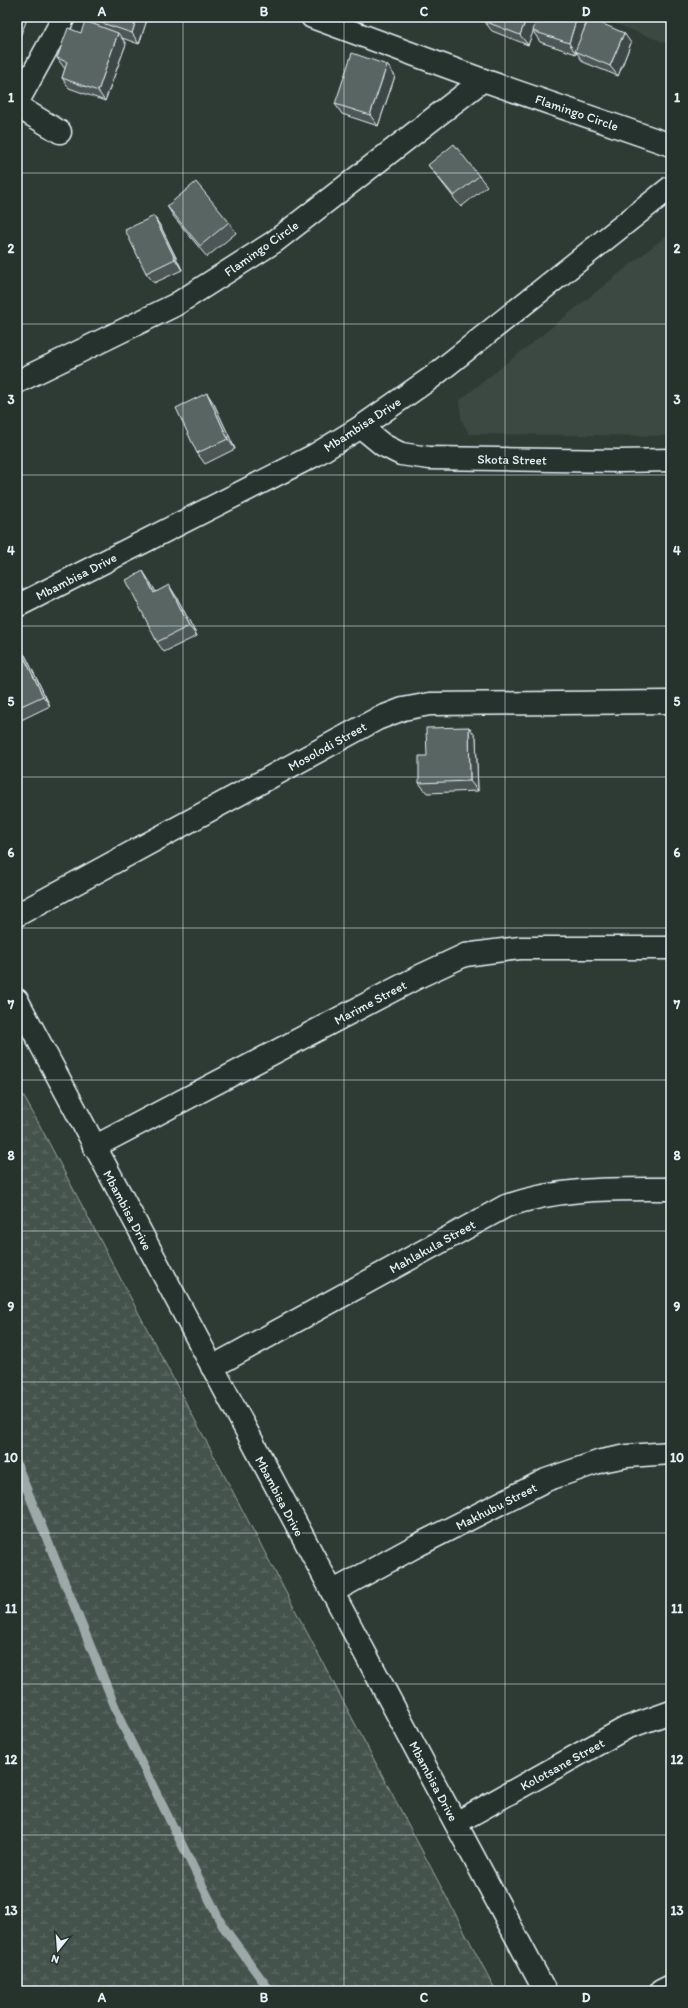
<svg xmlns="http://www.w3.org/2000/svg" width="688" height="2008" font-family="Itim,sans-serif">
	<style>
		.built { fill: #3b4843 }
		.wetland { fill: url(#wetland-marsh); stroke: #96a2a3 }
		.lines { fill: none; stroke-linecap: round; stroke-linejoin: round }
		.stream { stroke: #9da8a9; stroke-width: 9 }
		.minor-casing { stroke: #e8f1f8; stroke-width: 25 }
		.tertiary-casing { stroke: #e8f1f8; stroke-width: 25 }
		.minor { stroke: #26332d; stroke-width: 22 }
		.tertiary { stroke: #26332d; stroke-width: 22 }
		.wall { fill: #4d5755; stroke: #e8f1f8 }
		.shaded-wall { fill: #3e4745; stroke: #e8f1f8 }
		.building { fill: #596563; stroke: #e8f1f8 }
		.grid { fill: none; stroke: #e8f1f8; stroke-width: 1; stroke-opacity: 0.55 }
		.labels { text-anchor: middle; stroke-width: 3; stroke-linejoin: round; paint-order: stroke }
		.street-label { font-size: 13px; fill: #e8f1f8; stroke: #26332d }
		.neatline { fill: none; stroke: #e8f1f8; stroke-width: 1.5 }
		.grid-label { font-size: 13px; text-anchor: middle; font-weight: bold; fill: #e8f1f8 }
	</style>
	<defs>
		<pattern id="wetland-marsh" width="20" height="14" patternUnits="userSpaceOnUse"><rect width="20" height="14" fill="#45524e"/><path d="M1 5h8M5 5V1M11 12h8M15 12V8" fill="none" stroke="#606b68"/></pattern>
	</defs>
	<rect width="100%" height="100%" fill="#2e3b35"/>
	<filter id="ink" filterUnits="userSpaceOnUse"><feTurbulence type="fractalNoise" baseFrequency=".025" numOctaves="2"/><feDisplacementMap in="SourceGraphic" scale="8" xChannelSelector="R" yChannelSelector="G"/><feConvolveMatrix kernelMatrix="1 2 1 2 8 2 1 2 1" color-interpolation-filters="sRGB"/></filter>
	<g filter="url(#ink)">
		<g class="built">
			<polygon points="597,17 671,17 671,45"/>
			<polygon points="671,232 671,436 469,434 462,421 459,401"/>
		</g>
		<polygon class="wetland" points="17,1084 39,1124 496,1991 17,1991"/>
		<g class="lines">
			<polyline class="stream" points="17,1465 122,1724 222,1925 270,1991"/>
			<g class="minor-casing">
				<g id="minor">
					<polyline points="312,17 483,80 671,145"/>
					<polyline points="17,103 64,17"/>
					<polyline points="17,106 60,132"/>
					<polyline points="17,382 175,305 274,242 483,80"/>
					<polyline points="361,427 383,445 401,454 429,458 620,461 671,460"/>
					<polyline points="17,915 377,719 403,709 430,704 671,702"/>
					<polyline points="17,1000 545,1991"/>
					<polyline points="94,1147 420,976 465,955 495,951 520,948 671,948"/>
					<path d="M 212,1367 L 506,1206 C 561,1187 614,1189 671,1189"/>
					<polyline points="332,1592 418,1545 546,1480 601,1461 627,1456 671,1453"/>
					<polyline points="456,1823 626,1728 671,1712"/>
					<polyline points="661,1991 671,1986"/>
				</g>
			</g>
			<g class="tertiary-casing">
				<polyline id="tertiary" points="17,606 315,455 361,427 431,378 671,187"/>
			</g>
			<use href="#minor" class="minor"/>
			<use href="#tertiary" class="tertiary"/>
		</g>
		<g class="wall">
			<polygon points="87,17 148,17 139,44 122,38 126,44 105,101 69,88 62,78 65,69 57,58 90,23 87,18"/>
			<polygon points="486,17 585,17 587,20 583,31 631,43 618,76 583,62 577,53 576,54 540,42 533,31 528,45 492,31 484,21"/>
			<polygon points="387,65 395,76 378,126 342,114 335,104"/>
			<polygon points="428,165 479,176 487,186 461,207 436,175"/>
			<polygon points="167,206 229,222 236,233 207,257 174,217"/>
			<polygon points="161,227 182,270 154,283 146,273"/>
			<polygon points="214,404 235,449 205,464 197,453"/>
			<polygon points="150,582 156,592 176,596 197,636 164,652 157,642"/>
			<polygon points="17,647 19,647 26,657 50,706 17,722"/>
			<polygon points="469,727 476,737 478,791 427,793 419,783"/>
		</g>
		<g class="shaded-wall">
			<polygon points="17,17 28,17 17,44"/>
			<polygon points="137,17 148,17 139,44 132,33"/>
			<polygon points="527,17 539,17 528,45 520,35"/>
			<polygon points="577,17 585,17 587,20 577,52 575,51 577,53 576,54 569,43"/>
			<polygon points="118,33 126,44 105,101 98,91"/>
			<polygon points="624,33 631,43 618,76 610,66"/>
			<polygon points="387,65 395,76 378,126 370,115"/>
			<polygon points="154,216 161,227 182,270 175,259"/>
			<polygon points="207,393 214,404 235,449 228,439"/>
			<polygon points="143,571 150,582 162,603 154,593"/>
			<polygon points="169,585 176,596 197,636 189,626"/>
			<polygon points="19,647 26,657 50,706 43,696"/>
			<polygon points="469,727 476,737 478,791 470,781"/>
		</g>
		<g class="building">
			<polygon points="87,17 137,17 132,33 87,18"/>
			<polygon points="486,17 527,17 520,35 484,21"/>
			<polygon points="537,17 577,17 569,43 533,31"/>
			<polygon points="589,18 624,33 610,66 575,51"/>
			<polygon points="85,21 118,33 98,91 62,78 67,62 57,58 68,28 81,33"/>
			<polygon points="352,53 387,65 370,115 335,104"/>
			<polygon points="454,144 479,176 454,196 428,165"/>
			<polygon points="196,182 229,222 200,246 167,206"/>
			<polygon points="154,216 175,259 146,273 125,230"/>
			<polygon points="207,393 228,439 197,453 176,408"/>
			<polygon points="143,571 154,593 169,585 189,626 157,642 126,580"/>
			<polygon points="17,647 19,647 43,696 17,708"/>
			<polygon points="469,727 470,781 419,783 419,756 427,756 426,728"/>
		</g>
	</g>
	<path class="grid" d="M 183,17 L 183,1991M 344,17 L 344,1991M 505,17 L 505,1991M 17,173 L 671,173M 17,324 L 671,324M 17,475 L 671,475M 17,626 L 671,626M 17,777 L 671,777M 17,928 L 671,928M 17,1080 L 671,1080M 17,1231 L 671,1231M 17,1382 L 671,1382M 17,1533 L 671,1533M 17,1684 L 671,1684M 17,1835 L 671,1835"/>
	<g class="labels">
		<g class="street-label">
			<text transform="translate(577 112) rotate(19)" y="5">Flamingo Circle</text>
			<text transform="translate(261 248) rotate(-35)" y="5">Flamingo Circle</text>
			<text transform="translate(362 424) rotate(-33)" y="5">Mbambisa Drive</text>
			<text transform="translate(512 459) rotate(1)" y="5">Skota Street</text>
			<text transform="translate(76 576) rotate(-27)" y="5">Mbambisa Drive</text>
			<text transform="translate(327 746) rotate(-29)" y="5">Mosolodi Street</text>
			<text transform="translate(370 1002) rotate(-28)" y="5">Marime Street</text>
			<text transform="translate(128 1210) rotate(62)" y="5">Mbambisa Drive</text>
			<text transform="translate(432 1246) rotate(-29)" y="5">Mahlakula Street</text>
			<text transform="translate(280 1496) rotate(62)" y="5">Mbambisa Drive</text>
			<text transform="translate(496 1506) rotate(-27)" y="5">Makhubu Street</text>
			<text transform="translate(562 1764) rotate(-29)" y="5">Kolotsane Street</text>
			<text transform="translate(434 1781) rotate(62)" y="5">Mbambisa Drive</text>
		</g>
	</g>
	<rect width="688" height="2008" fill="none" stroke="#26332d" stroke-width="44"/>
	<g transform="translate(58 1950) rotate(197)" stroke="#26332d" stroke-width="3" paint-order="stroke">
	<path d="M0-3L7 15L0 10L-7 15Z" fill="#e8f1f8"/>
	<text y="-6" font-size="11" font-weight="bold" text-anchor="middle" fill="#e8f1f8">N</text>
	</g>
	<rect x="22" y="22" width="644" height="1964" class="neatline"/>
	<g class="grid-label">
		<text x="102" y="16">A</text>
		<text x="264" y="16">B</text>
		<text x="424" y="16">C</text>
		<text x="586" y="16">D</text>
		<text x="11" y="102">1</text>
		<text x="677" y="102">1</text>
		<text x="11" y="253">2</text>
		<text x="677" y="253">2</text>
		<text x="11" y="404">3</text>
		<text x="677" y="404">3</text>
		<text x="11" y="555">4</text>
		<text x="677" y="555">4</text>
		<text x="11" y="706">5</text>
		<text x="677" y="706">5</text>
		<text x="11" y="857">6</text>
		<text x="677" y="857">6</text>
		<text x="11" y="1009">7</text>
		<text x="677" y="1009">7</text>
		<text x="11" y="1160">8</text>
		<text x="677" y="1160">8</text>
		<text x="11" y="1311">9</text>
		<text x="677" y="1311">9</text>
		<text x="11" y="1462">10</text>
		<text x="677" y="1462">10</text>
		<text x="11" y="1613">11</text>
		<text x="677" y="1613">11</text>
		<text x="11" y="1764">12</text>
		<text x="677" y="1764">12</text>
		<text x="11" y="1915">13</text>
		<text x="677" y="1915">13</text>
		<text x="102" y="2002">A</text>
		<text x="264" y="2002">B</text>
		<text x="424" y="2002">C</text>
		<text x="586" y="2002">D</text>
	</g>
</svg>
